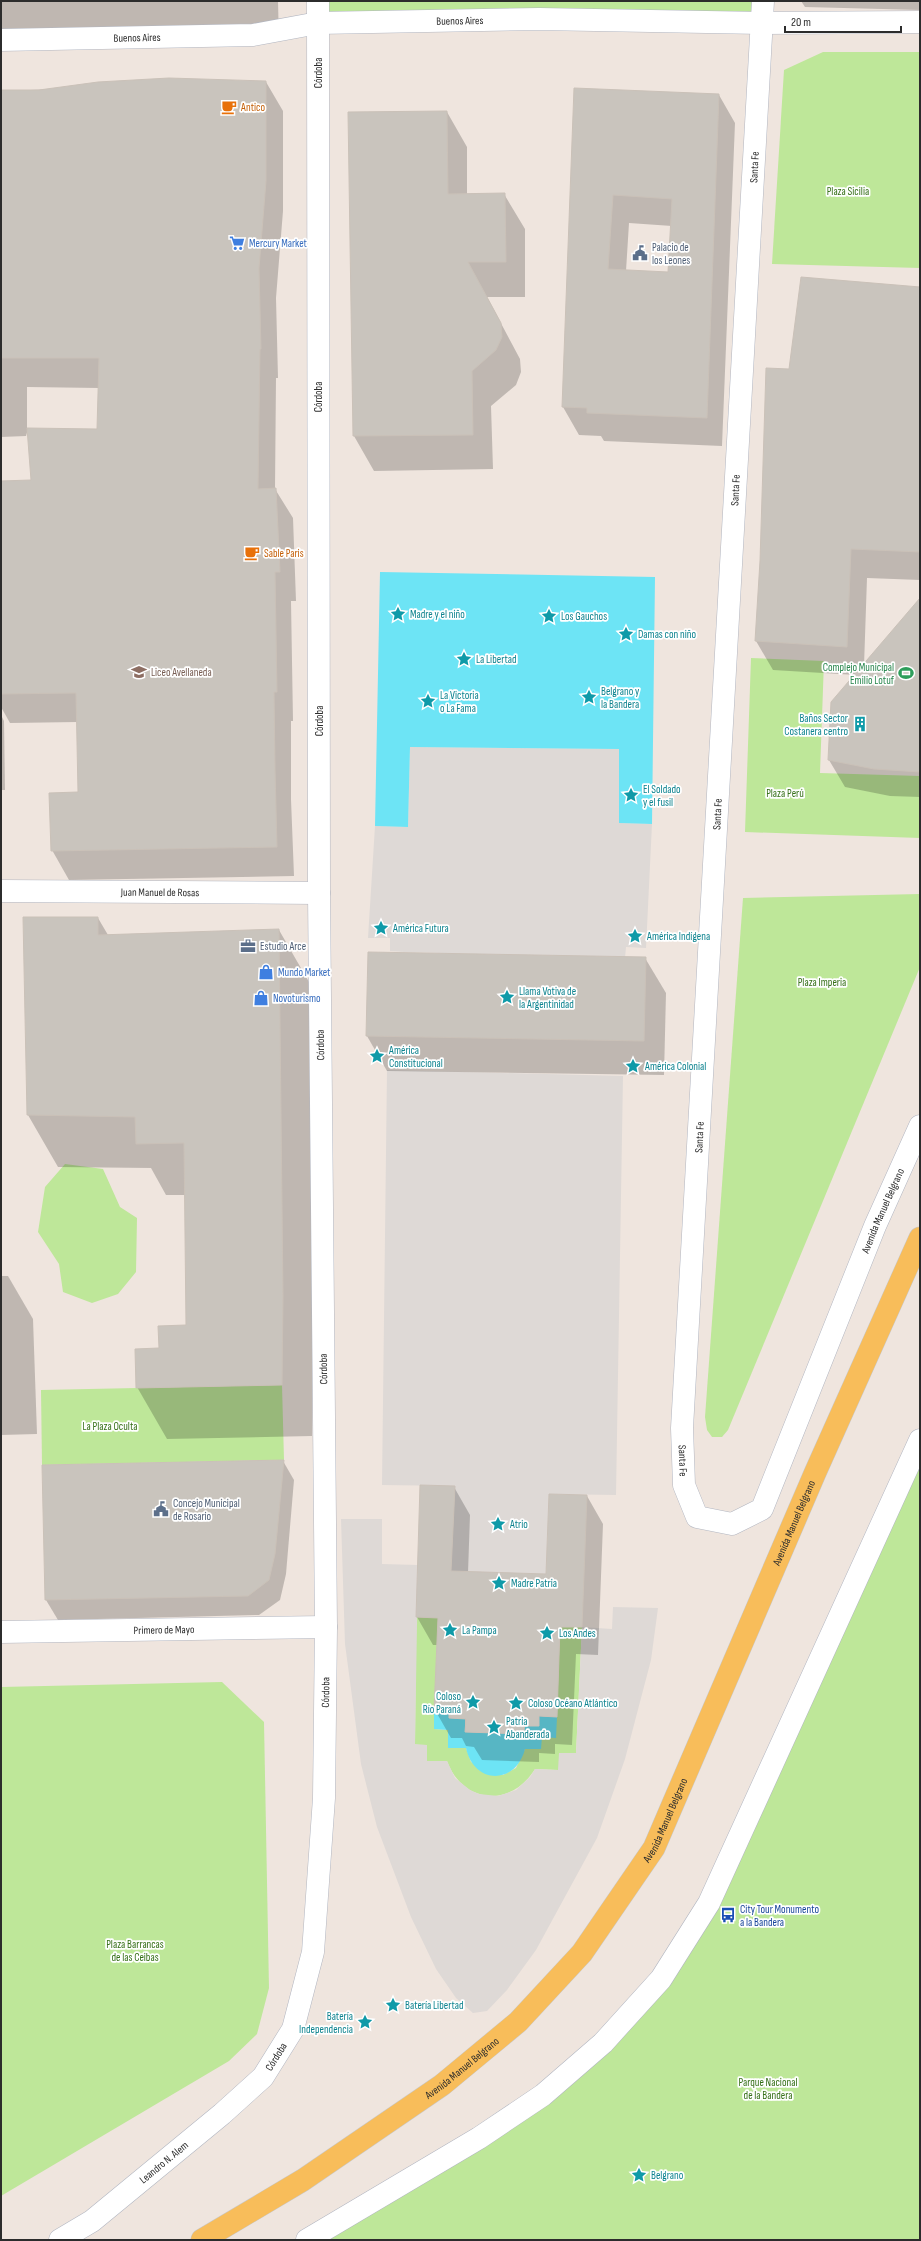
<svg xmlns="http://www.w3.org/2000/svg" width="921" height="2241" font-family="'Sofia Sans Condensed',sans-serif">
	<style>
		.green { fill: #bee799 }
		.plaza { fill: #ded9d6 }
		.water { fill: #6de4f5 }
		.shadow { fill: #0003; fill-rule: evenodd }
		.building { fill: #c9c4bd; stroke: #cac1b8; fill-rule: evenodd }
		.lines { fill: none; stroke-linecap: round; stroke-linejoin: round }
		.street-casing { stroke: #b2b6c1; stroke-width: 23 }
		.primary-casing { stroke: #c8c8c8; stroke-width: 23 }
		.street { stroke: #fff; stroke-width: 22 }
		.primary { stroke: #f8bd5a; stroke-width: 22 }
		.labels { text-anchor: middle; stroke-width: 3.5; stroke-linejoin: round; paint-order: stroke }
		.street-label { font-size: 11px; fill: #2c2c2c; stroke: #fff }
		.food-label { font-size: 11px; fill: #c56008; stroke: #fff; text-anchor: start }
		.park-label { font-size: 11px; fill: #356f17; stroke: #fff }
		.shop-label { font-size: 11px; fill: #366cbe; stroke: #fff; text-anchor: start }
		.service-label { font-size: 11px; fill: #4e5e75; stroke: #fff; text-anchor: start }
		.culture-label { font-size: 11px; fill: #0d838f; stroke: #fff; text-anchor: start }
		.leisure-label { font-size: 11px; fill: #27864d; stroke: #fff; text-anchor: end }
		.education-label { font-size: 11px; fill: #785e54; stroke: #fff; text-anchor: start }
		.transit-label { font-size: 11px; fill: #164399; stroke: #fff; text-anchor: start }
	</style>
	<rect width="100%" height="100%" fill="#efe5de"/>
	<g class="green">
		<polygon points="318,1 763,1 762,23 318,23"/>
		<polygon points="823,52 920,52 920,268 772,264 784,70"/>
		<polygon points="751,658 824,661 820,773 920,776 920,838 745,832"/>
		<polygon points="920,894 920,967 728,1430 722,1437 712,1437 707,1430 705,1417 743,898"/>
		<polygon points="65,1164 103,1169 120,1207 137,1218 136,1272 118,1294 92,1303 63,1292 59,1264 38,1232 45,1187"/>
		<polygon points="282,1385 284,1460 42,1465 41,1390"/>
		<polygon points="920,1440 920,2240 307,2240 479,2138 661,1979"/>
		<path d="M 416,1617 L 438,1618 L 434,1729 L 448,1730 L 466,1748 L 471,1762 L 503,1775 L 516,1768 L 525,1749 L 542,1737 L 557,1717 L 560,1627 L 582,1627 L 576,1754 L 558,1770 L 535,1769 C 511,1808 463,1804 447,1761 L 427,1761 L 415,1744 Z"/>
		<polygon points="222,1682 264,1722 269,1988 257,2034 229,2061 1,2196 1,1687"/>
	</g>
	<g class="plaza">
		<polygon points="410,747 620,749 619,823 652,824 646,948 626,947 625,958 404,952 390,951 390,938 368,938 375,826 408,827"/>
		<polygon points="387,1070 623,1076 616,1495 549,1494 546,1575 451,1571 455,1486 382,1485"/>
		<polygon points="341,1519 382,1519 382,1564 418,1565 415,1744 427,1745 427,1761 447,1761 455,1778 470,1790 479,1794 498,1796 516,1790 530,1777 535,1769 558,1770 559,1753 576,1753 582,1627 612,1629 613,1607 658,1608 651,1660 625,1759 597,1838 536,1950 507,1990 487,2011 473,2013 456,1998 436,1969 411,1917 377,1827 361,1764 345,1644"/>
	</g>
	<g class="water">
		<polygon points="380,572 655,577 652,824 619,823 619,749 410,747 408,827 375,826"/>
		<path d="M 434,1710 L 449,1711 L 449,1718 L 465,1719 L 465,1732 L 524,1734 L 525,1726 L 539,1726 L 539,1716 L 557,1717 L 556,1738 L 542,1737 L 541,1749 L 525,1749 C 516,1785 474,1785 466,1748 L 448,1748 L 448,1730 L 434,1729 Z"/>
	</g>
	<g class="shadow">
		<polygon points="1,1 278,1 279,42 1,45"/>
		<polygon points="801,1 920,1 920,10 805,7"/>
		<path d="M 266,82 L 283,111 L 283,211 L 276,298 L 278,378 L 276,378 L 275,489 L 293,518 L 296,601 L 291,601 L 293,721 L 291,721 L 291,799 L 294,876 L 69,880 L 52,850 L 79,793 L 78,722 L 10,723 L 1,707 L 1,482 L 32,481 L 28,429 L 26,436 L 1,437 L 1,91 ZM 27,387 L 99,388 L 98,430 L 27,429 Z"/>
		<path d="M 575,89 L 719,95 L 735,123 L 722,446 L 604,441 L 601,436 L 579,435 L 563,407 ZM 629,223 L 672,226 L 669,273 L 626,271 Z"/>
		<polygon points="447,112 467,147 467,195 504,194 525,229 525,297 487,297 520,359 521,372 516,385 491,406 493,469 374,471 354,436 349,113"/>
		<polygon points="920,288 920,580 867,578 864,666 920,600 920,797 890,796 845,787 829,760 856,675 773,670 756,641 761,561 790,370"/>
		<polygon points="1,715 4,721 5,790 1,790"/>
		<polygon points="24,918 98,918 108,935 279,930 309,982 313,1351 312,1436 167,1439 137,1387 187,1326 186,1195 166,1195 151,1168 58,1167 28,1115"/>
		<polygon points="645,958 666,993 664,1075 387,1071 367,1036"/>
		<polygon points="1,1276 8,1276 33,1319 37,1434 1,1435"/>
		<polygon points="283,1461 294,1480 286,1574 280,1600 259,1615 58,1620 46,1600 43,1466"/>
		<polygon points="454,1487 470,1515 468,1573 547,1575 587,1496 603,1524 598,1655 576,1654 572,1745 555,1744 555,1754 539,1753 539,1762 482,1760 474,1747 466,1746 462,1738 451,1738 435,1710 438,1645 433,1645 417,1617"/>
	</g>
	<g class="building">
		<polygon points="169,78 266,81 266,181 259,268 261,349 260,349 258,489 276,488 280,572 275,572 277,692 274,692 275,769 277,847 51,851 49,793 78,792 76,693 1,694 1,481 31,480 27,428 97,429 99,358 1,358 1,90 39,90 98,82"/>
		<path d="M 574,88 L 719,94 L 707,418 L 587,413 L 587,408 L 562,407 ZM 613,195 L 672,199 L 668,272 L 608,269 Z"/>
		<polygon points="447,111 448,194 505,193 506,262 468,262 501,323 502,337 496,350 472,371 473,435 353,436 348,112"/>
		<polygon points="801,277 920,287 920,552 851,549 847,647 755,641 760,561 766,368 789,369"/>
		<polygon points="920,598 920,772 874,769 828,760 831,702"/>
		<polygon points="23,917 98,917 98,935 279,929 283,1298 282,1385 136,1388 135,1349 159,1348 158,1326 186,1325 184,1143 136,1144 135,1117 27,1115"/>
		<polygon points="368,952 646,957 644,1041 366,1036"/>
		<polygon points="284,1460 275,1554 269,1580 248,1596 45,1600 42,1465"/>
		<polygon points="420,1485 455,1486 451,1571 546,1574 549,1494 587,1495 582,1627 560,1627 557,1717 539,1716 539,1726 524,1726 524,1734 465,1732 466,1719 449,1718 449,1711 434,1710 438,1618 416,1617"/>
	</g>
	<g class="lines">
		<g class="street-casing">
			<g id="street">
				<path id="s1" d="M 763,1 L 682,1428 L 684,1485 L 697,1517 L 732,1524 L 762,1509 L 875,1226 L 920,1126"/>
				<path id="s2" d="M 1,40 L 253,35 L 318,23 L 539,19 L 762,23 L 920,22"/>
				<path id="s3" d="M 1,891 L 319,893"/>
				<path id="s4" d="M 1,1632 L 326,1627"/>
				<path id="s5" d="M 60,2240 L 92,2221 L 222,2114 L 263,2077 L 293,2029 L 313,1952 L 324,1798 L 326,1627 L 319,893 L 318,1"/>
				<polyline points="307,2240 479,2138 543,2095 603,2043 661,1979 709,1903 920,1440"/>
			</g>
		</g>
		<g class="primary-casing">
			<g id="primary">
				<path id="s6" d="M 202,2240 L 303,2180 L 442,2085 L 518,2022 L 582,1953 L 654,1848 L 815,1473 L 920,1238"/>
			</g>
		</g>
		<use href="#street" class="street"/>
		<use href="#primary" class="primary"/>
	</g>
	<defs>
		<g id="cafe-bare" transform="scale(1.2)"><path d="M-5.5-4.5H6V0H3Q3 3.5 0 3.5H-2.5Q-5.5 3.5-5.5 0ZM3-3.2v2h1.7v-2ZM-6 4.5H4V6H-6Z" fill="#e8710a" stroke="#fff" stroke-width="2.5" paint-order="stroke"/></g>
		<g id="supermarket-bare" transform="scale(1.2)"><path d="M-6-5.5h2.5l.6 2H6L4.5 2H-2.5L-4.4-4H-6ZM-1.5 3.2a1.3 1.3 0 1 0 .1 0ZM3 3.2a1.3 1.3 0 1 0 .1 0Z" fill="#3f7fe0" stroke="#fff" stroke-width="2.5" paint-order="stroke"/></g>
		<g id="civic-bare" transform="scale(1.2)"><path d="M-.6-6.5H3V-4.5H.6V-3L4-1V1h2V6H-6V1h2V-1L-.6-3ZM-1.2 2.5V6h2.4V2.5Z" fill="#5c6f8a" stroke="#fff" stroke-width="2.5" paint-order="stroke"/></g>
		<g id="sight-bare" transform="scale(1.2)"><path d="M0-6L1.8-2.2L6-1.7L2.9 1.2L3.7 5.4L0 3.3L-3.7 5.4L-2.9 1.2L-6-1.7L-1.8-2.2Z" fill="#0f9aa8" stroke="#fff" stroke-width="2.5" paint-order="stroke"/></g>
		<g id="school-bare" transform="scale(1.2)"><path d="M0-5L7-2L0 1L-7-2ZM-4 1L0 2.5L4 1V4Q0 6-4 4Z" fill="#8d6e63" stroke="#fff" stroke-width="2.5" paint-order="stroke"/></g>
		<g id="stadium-bare" transform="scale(1.2)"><path d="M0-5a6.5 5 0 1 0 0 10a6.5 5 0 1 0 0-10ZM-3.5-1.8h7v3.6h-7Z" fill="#2e9e5b" stroke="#fff" stroke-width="2.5" paint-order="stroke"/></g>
		<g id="building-bare" transform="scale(1.2)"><path d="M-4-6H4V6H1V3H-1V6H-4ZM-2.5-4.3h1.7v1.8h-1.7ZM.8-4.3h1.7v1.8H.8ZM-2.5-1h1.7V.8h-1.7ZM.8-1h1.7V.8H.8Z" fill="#0f9aa8" stroke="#fff" stroke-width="2.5" paint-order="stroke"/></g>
		<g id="office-bare" transform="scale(1.2)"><path d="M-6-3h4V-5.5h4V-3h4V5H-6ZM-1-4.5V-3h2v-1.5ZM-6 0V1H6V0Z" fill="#5c6f8a" stroke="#fff" stroke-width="2.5" paint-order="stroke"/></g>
		<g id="shop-bare" transform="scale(1.2)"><path d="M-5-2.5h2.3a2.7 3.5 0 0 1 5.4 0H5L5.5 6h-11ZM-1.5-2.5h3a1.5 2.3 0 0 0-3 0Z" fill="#3f7fe0" stroke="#fff" stroke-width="2.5" paint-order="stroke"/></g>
		<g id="bus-bare" transform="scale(1.2)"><path d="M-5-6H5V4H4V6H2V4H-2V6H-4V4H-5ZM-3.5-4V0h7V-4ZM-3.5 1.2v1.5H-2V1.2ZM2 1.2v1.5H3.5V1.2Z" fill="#1a4fb4" stroke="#fff" stroke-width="2.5" paint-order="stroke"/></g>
	</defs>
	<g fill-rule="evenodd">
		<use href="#cafe-bare" x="229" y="107"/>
		<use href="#supermarket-bare" x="237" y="243"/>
		<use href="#civic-bare" x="640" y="253"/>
		<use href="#cafe-bare" x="252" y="553"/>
		<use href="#sight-bare" x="398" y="614"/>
		<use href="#sight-bare" x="549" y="616"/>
		<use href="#sight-bare" x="626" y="634"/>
		<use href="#sight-bare" x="464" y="659"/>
		<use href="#school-bare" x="139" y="672"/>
		<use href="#stadium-bare" x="906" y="673"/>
		<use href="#sight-bare" x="589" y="697"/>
		<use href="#sight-bare" x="428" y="701"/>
		<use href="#building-bare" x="860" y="724"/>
		<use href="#sight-bare" x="631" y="795"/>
		<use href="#sight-bare" x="381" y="928"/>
		<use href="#sight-bare" x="635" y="936"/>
		<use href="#office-bare" x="248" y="946"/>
		<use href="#shop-bare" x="266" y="972"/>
		<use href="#sight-bare" x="507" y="997"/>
		<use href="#shop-bare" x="261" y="998"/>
		<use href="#sight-bare" x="377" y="1056"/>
		<use href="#sight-bare" x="633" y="1066"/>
		<use href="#civic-bare" x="161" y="1509"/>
		<use href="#sight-bare" x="498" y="1524"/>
		<use href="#sight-bare" x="499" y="1583"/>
		<use href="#sight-bare" x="450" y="1630"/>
		<use href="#sight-bare" x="547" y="1633"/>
		<use href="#sight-bare" x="473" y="1702"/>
		<use href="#sight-bare" x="516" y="1703"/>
		<use href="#sight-bare" x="494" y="1727"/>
		<use href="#bus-bare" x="728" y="1915"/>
		<use href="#sight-bare" x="393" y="2005"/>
		<use href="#sight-bare" x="365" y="2022"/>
		<use href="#sight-bare" x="639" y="2175"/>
	</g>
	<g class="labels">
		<g class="street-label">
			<text dy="4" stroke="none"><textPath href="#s2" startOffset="460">Buenos Aires</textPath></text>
			<text dy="4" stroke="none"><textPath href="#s2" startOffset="136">Buenos Aires</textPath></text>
			<text transform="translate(318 73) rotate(-90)" y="4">Córdoba</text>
			<text transform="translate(754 167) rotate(-87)" y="4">Santa Fe</text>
			<text transform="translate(318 397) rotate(-90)" y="4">Córdoba</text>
			<text transform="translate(735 490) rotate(-87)" y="4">Santa Fe</text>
			<text transform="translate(319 721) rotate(-90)" y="4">Córdoba</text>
			<text transform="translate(717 814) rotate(-87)" y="4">Santa Fe</text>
			<text dy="4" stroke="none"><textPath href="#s3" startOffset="159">Juan Manuel de Rosas</textPath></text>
			<text transform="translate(320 1045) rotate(-91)" y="4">Córdoba</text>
			<text transform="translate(699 1137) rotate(-87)" y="4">Santa Fe</text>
			<text dy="4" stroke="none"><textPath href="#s1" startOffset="1912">Avenida Manuel Belgrano</textPath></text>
			<text transform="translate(323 1369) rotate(-91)" y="4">Córdoba</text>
			<text dy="4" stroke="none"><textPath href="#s1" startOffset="1462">Santa Fe</textPath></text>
			<text dy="4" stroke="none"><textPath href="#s6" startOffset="960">Avenida Manuel Belgrano</textPath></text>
			<text dy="4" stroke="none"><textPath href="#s4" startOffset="163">Primero de Mayo</textPath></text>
			<text dy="4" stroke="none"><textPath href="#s5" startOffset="657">Córdoba</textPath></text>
			<text dy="4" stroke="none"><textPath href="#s6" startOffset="636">Avenida Manuel Belgrano</textPath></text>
			<text dy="4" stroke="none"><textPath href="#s5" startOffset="285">Córdoba</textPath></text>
			<text dy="4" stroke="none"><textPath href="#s6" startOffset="312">Avenida Manuel Belgrano</textPath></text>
			<text dy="4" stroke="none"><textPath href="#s5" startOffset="130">Leandro N. Alem</textPath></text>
		</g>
		<g class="food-label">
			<text x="241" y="111">Antico</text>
			<text x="264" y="557">Sable Paris</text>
		</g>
		<g class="park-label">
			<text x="848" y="195">Plaza Sicilia</text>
			<text x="785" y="797">Plaza Perú</text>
			<text x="822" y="986">Plaza Imperia</text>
			<text x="110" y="1430">La Plaza Oculta</text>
			<text x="135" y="1948">Plaza Barrancas<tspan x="135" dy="13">de las Ceibas</tspan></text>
			<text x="768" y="2086">Parque Nacional<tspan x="768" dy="13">de la Bandera</tspan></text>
		</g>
		<g class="shop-label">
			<text x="249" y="247">Mercury Market</text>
			<text x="278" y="976">Mundo Market</text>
			<text x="273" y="1002">Novoturismo</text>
		</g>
		<g class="service-label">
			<text x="652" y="251">Palacio de<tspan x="652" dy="13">los Leones</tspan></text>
			<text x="260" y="950">Estudio Arce</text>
			<text x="173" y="1507">Concejo Municipal<tspan x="173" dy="13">de Rosario</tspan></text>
		</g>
		<g class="culture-label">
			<text x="410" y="618">Madre y el niño</text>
			<text x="561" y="620">Los Gauchos</text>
			<text x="638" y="638">Damas con niño</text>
			<text x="476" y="663">La Libertad</text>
			<text x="601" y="695">Belgrano y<tspan x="601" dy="13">la Bandera</tspan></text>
			<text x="440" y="699">La Victoria<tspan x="440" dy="13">o La Fama</tspan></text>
			<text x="848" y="722" text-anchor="end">Baños Sector<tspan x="848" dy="13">Costanera centro</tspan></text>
			<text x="643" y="793">El Soldado<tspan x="643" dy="13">y el fusil</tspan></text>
			<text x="393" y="932">América Futura</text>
			<text x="647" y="940">América Indígena</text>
			<text x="519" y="995">Llama Votiva de<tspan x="519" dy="13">la Argentinidad</tspan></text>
			<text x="389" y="1054">América<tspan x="389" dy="13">Constitucional</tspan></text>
			<text x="645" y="1070">América Colonial</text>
			<text x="510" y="1528">Atrio</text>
			<text x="511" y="1587">Madre Patria</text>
			<text x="462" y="1634">La Pampa</text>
			<text x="559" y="1637">Los Andes</text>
			<text x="461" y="1700" text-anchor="end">Coloso<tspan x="461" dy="13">Río Paraná</tspan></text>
			<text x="528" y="1707">Coloso Océano Atlántico</text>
			<text x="506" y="1725">Patria<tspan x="506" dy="13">Abanderada</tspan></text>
			<text x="405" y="2009">Batería Libertad</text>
			<text x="353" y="2020" text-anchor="end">Batería<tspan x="353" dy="13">Independencia</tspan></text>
			<text x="651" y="2179">Belgrano</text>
		</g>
		<g class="leisure-label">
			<text x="894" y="671">Complejo Municipal<tspan x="894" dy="13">Emilio Lotuf</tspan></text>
		</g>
		<g class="education-label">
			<text x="151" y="676">Liceo Avellaneda</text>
		</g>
		<g class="transit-label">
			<text x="740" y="1913">City Tour Monumento<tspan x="740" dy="13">a la Bandera</tspan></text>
		</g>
	</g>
	<rect width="921" height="2241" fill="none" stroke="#2c2c2c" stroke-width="4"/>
	<path d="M785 26v6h116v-6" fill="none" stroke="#2c2c2c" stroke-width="2"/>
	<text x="791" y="26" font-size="12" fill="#2c2c2c" stroke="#ffffff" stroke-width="3" paint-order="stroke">20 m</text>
</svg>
